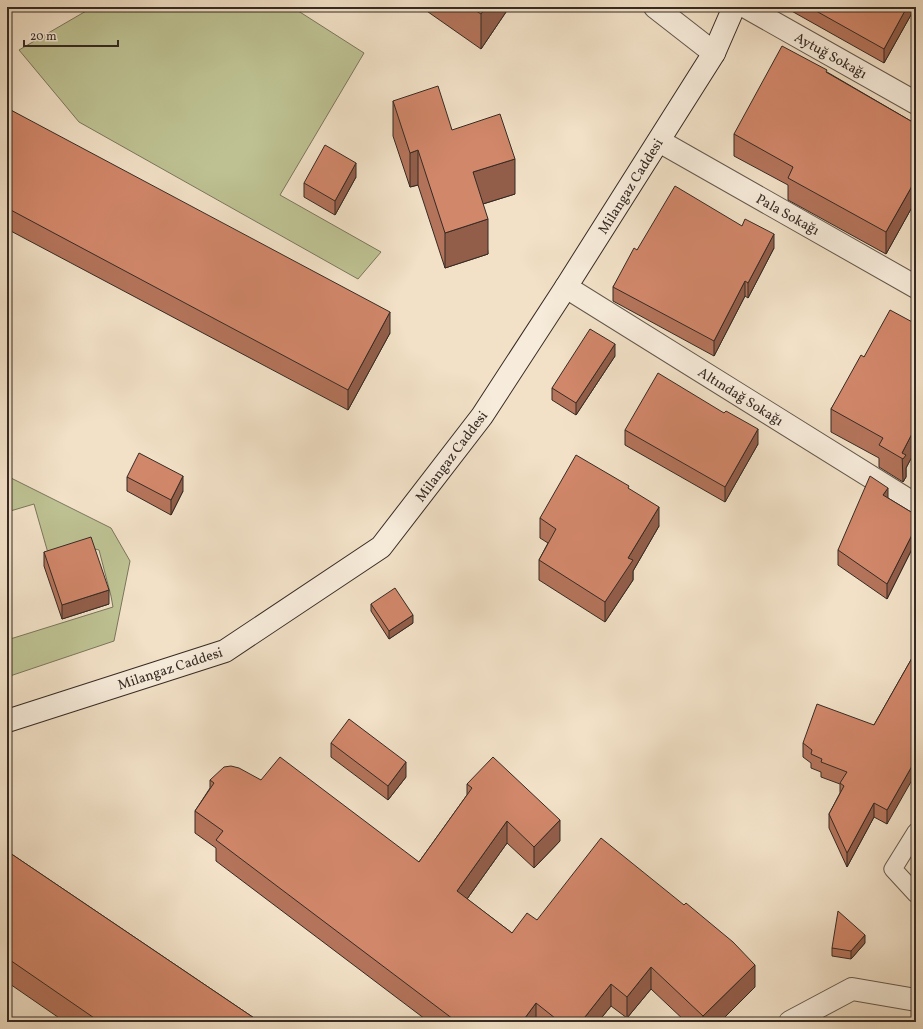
<svg xmlns="http://www.w3.org/2000/svg" width="923" height="1029" font-family="Vollkorn,serif">
	<style>
		.green { fill: #bec293; stroke: #7a765c }
		.lines { fill: none; stroke-linecap: round; stroke-linejoin: round }
		.lane-casing { stroke: #64584d; stroke-width: 19 }
		.street-casing { stroke: #64584d; stroke-width: 24 }
		.secondary-casing { stroke: #352a24; stroke-width: 24 }
		.lane { stroke: #f7ecdb; stroke-width: 17 }
		.street { stroke: #f7ecdb; stroke-width: 22 }
		.secondary { stroke: #f7ecdb; stroke-width: 22 }
		.wall { fill: #b4745b; stroke: #352a24 }
		.shaded-wall { fill: #925e4a; stroke: #352a24 }
		.building { fill: #d1876a; stroke: #352a24 }
		.labels { text-anchor: middle; stroke-width: 3; stroke-linejoin: round; paint-order: stroke }
		.street-label { font-size: 14px; fill: #352a24; stroke: #f7ecdb }
	</style>
	<rect width="100%" height="100%" fill="#f2e1c7"/>
	<filter id="stains"><feTurbulence type="fractalNoise" baseFrequency=".005" numOctaves="4"/><feColorMatrix values="0 0 0 0 .2 0 0 0 0 .09 0 0 0 0 .02 0 0 0 .5 -.17"/></filter>
	<radialGradient id="worn" r=".72"><stop offset=".6" stop-color="#630" stop-opacity="0"/><stop offset="1" stop-color="#630" stop-opacity=".3"/></radialGradient>
	<g class="green">
		<polygon points="93,7 292,7 364,53 280,195 381,252 358,279 79,122 19,50"/>
		<polygon points="7,476 111,528 130,561 114,641 7,677 7,640 113,607 111,596 99,550 95,549 50,560 34,504 7,512"/>
	</g>
	<g class="lines">
		<g class="lane-casing">
			<polyline id="lane" points="916,832 893,869 916,894"/>
		</g>
		<g class="street-casing">
			<g id="street">
				<polyline points="655,7 714,53"/>
				<polyline points="746,7 916,103"/>
				<polyline points="659,141 916,287"/>
				<polyline points="566,287 916,505"/>
				<polyline points="790,1022 852,989 916,1000"/>
			</g>
		</g>
		<g class="secondary-casing">
			<polyline id="secondary" points="7,721 225,651 381,547 482,416 566,287 714,53 734,7"/>
		</g>
		<use href="#lane" class="lane"/>
		<use href="#street" class="street"/>
		<use href="#secondary" class="secondary"/>
	</g>
	<g class="wall">
		<polygon points="421,7 506,7 506,12 481,49"/>
		<polygon points="788,7 912,7 912,13 884,63 788,9"/>
		<polygon points="827,72 916,124 916,200 886,254 788,200 788,185 734,156 734,134"/>
		<polygon points="393,101 452,130 515,194 483,204 488,254 445,268 418,185 410,187 393,136"/>
		<polygon points="7,108 390,333 348,410 7,229"/>
		<polygon points="356,177 335,215 304,197 304,183"/>
		<polygon points="774,248 748,298 745,296 714,356 613,301 613,287 637,250"/>
		<polygon points="916,324 916,449 906,468 906,477 903,482 879,467 879,458 831,432 831,409 864,357"/>
		<polygon points="615,356 576,415 552,400 552,388"/>
		<polygon points="625,430 758,444 725,502 625,445"/>
		<polygon points="127,477 183,491 171,515 127,491"/>
		<polygon points="629,489 659,526 633,571 633,580 605,622 539,580 539,560 548,543 540,538 540,518"/>
		<polygon points="888,498 916,515 916,541 887,599 838,565 838,550"/>
		<polygon points="44,552 109,604 62,619 44,566"/>
		<polygon points="371,604 413,623 389,639 371,611"/>
		<polygon points="916,651 887,824 874,817 847,867 829,828 829,814 840,793 840,784 821,777 821,772 811,768 811,763 803,757 803,743 874,725"/>
		<polygon points="331,743 406,777 388,800 331,757"/>
		<polygon points="210,780 419,862 467,795 467,784 560,841 534,868 507,843 467,899 512,933 537,920 755,987 720,1022 686,1022 651,989 627,1018 611,1006 598,1022 429,1022 216,861 216,848 195,833 195,811 210,788"/>
		<polygon points="7,851 260,1022 65,1022 7,982"/>
		<polygon points="865,943 851,959 832,956 832,948"/>
	</g>
	<g class="shaded-wall">
		<polygon points="486,7 506,7 506,12 481,49 481,14"/>
		<polygon points="907,7 912,7 912,13 884,63 884,49"/>
		<polygon points="418,150 418,185 410,187 410,153"/>
		<polygon points="515,159 515,194 473,207 473,172"/>
		<polygon points="356,163 356,177 335,215 335,201"/>
		<polygon points="916,179 916,200 886,254 886,232"/>
		<polygon points="488,219 488,254 445,268 445,233"/>
		<polygon points="774,234 774,248 748,298 748,283"/>
		<polygon points="745,281 745,296 714,356 714,341"/>
		<polygon points="390,312 390,333 348,410 348,390"/>
		<polygon points="615,344 615,356 576,415 576,403"/>
		<polygon points="916,426 916,449 906,468 906,477 903,482 902,453"/>
		<polygon points="758,429 758,444 725,502 725,487"/>
		<polygon points="183,476 183,491 171,515 171,500"/>
		<polygon points="888,488 888,502 883,495"/>
		<polygon points="659,507 659,526 633,571 633,580 605,622 605,602 628,558"/>
		<polygon points="916,527 916,541 887,599 887,584"/>
		<polygon points="109,590 109,604 62,619 62,605"/>
		<polygon points="413,615 413,623 389,639 389,631"/>
		<polygon points="916,759 916,773 887,824 887,810"/>
		<polygon points="406,762 406,777 388,800 388,786"/>
		<polygon points="874,803 874,817 847,867 847,853"/>
		<polygon points="560,820 560,841 534,868 534,847"/>
		<polygon points="507,821 507,843 457,913 457,891"/>
		<polygon points="865,935 865,943 851,959 851,951"/>
		<polygon points="755,965 755,987 720,1022 703,1022 703,1016"/>
		<polygon points="651,967 651,989 627,1018 627,997"/>
		<polygon points="611,984 611,1006 598,1022 581,1022"/>
		<polygon points="536,1003 536,1022 522,1022"/>
	</g>
	<g class="building">
		<polygon points="470,7 486,7 481,14"/>
		<polygon points="809,7 907,7 884,49"/>
		<polygon points="782,46 827,70 826,72 916,124 916,179 886,232 788,178 793,167 734,134"/>
		<polygon points="438,86 452,130 500,114 515,159 473,172 488,219 445,233 418,150 410,153 393,101"/>
		<polygon points="7,108 390,312 348,390 7,208"/>
		<polygon points="325,145 356,163 335,201 304,183"/>
		<polygon points="675,186 742,226 745,219 774,234 748,283 745,281 714,341 613,287 634,248 637,250"/>
		<polygon points="890,310 916,324 916,426 902,453 906,455 903,459 879,445 883,438 831,409 861,355 864,357"/>
		<polygon points="590,329 615,344 576,403 552,388"/>
		<polygon points="658,373 724,413 726,411 758,429 725,487 625,430"/>
		<polygon points="139,453 183,476 171,500 127,477"/>
		<polygon points="576,455 629,486 628,488 659,507 628,558 633,560 605,602 539,560 556,529 540,518"/>
		<polygon points="870,476 888,488 883,495 916,515 916,527 887,584 838,550"/>
		<polygon points="91,537 109,590 62,605 44,552"/>
		<polygon points="395,588 413,615 389,631 371,604"/>
		<polygon points="916,651 916,759 887,810 874,803 847,853 829,814 844,786 840,783 847,772 821,762 822,759 811,754 812,750 803,743 817,704 874,725"/>
		<polygon points="349,719 406,762 388,786 331,743"/>
		<polygon points="280,757 419,862 472,788 467,784 493,757 560,820 534,847 507,821 457,891 512,933 527,913 537,920 601,838 684,905 686,903 733,942 755,965 703,1016 651,967 627,997 611,984 581,1022 560,1022 536,1003 522,1022 457,1022 216,840 223,831 195,811 214,783 210,780 224,767 231,766 239,768 261,780"/>
		<polygon points="7,851 260,1022 100,1022 7,958"/>
		<polygon points="838,911 865,935 851,951 832,948"/>
	</g>
	<g class="labels">
		<g class="street-label">
			<text transform="translate(831 55) rotate(29)" y="5">Aytuğ Sokağı</text>
			<text transform="translate(630 186) rotate(-58)" y="5">Milangaz Caddesi</text>
			<text transform="translate(788 214) rotate(29)" y="5">Pala Sokağı</text>
			<text transform="translate(741 396) rotate(32)" y="5">Altındağ Sokağı</text>
			<text transform="translate(451 456) rotate(-53)" y="5">Milangaz Caddesi</text>
			<text transform="translate(170 668) rotate(-18)" y="5">Milangaz Caddesi</text>
		</g>
	</g>
	<rect width="923" height="1029" fill="none" stroke="#f2e1c7" stroke-width="24"/>
	<rect x="8" y="8" width="907" height="1013" fill="none" stroke="#352a24" stroke-width="2"/>
	<rect x="12" y="12" width="899" height="1005" fill="none" stroke="#352a24"/>
	<path d="M24 40v6h94v-6" fill="none" stroke="#352a24" stroke-width="2"/>
	<text x="30" y="40" font-size="12" fill="#352a24" stroke="#f7ecdb" stroke-width="3" paint-order="stroke">20 m</text>
	<rect width="100%" height="100%" filter="url(#stains)"/>
	<rect width="100%" height="100%" fill="url(#worn)"/>
</svg>
